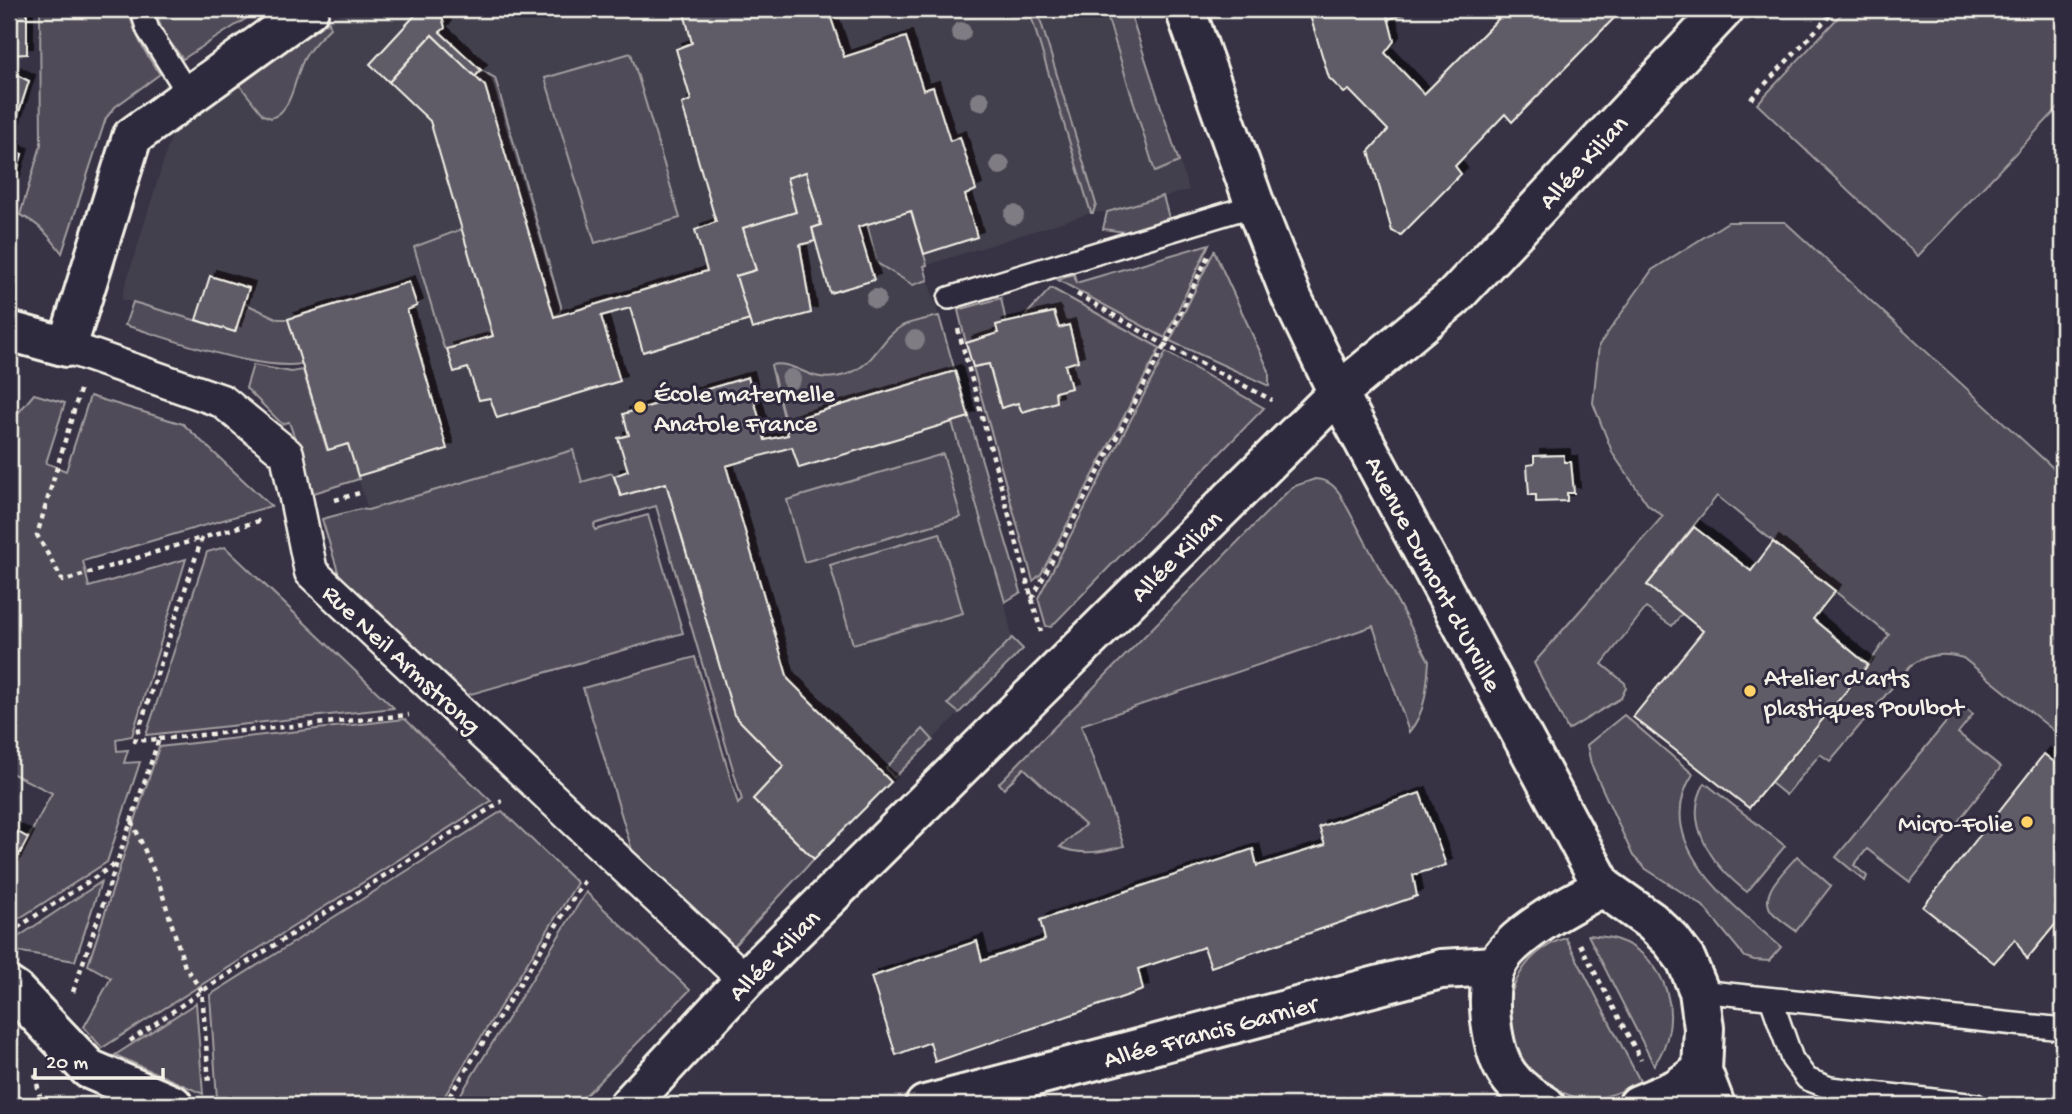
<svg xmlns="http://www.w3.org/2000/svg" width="2072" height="1114" font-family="'Gochi Hand',sans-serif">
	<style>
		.built { fill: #433f4e }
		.green { fill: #504b59; stroke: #a29ea0; stroke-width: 2 }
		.building { fill: #5f5c67; stroke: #f4f1e8; stroke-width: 2; filter: url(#shadow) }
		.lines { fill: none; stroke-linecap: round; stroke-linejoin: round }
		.service-casing { stroke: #f4f1e8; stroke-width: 26 }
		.pedestrian-casing { stroke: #f4f1e8; stroke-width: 37 }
		.minor-casing { stroke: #f4f1e8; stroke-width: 44 }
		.path { stroke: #f4f1e8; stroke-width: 4.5; stroke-dasharray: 5 5; stroke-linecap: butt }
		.service { stroke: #2f2a3d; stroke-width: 21 }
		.pedestrian { stroke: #2f2a3d; stroke-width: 32 }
		.minor { stroke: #2f2a3d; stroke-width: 38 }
		.tree { fill: #807b83 }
		.poi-dot { fill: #ffd166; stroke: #2f2a3d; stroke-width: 2.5 }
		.labels { text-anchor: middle; stroke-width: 6; stroke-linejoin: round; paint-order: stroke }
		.street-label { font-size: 26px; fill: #f4f1e8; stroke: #2f2a3d }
		.poi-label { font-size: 26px; fill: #f4f1e8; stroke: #2f2a3d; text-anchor: start }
	</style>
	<defs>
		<filter id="shadow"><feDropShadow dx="6" dy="-6" stdDeviation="0" flood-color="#0009"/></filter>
	</defs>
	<rect width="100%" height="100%" fill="#373244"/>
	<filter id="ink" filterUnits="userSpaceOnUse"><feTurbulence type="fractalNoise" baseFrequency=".0143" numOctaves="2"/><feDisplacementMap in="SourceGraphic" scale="14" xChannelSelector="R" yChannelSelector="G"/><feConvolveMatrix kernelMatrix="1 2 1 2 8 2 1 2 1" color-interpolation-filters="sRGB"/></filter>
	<g filter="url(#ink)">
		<polygon class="built" points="359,9 1129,9 1189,190 1107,212 1091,213 924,266 1021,592 1005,602 1012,638 1023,649 802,871 742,800 656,507 594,525 573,450 368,510 348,445 328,450 287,319 278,320 244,303 235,332 121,299 174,127 338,15"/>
		<g class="green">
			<path d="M 40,9 L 128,9 C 134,34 145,54 160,74 L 115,107 L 106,118 L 62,253 C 50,237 39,223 20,215 L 41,145 Z"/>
			<polygon points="155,9 261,9 183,59 163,33"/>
			<polygon points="1029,9 1037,9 1096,204 1093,213 1091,213"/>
			<polygon points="1105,9 1129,9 1179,162 1155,172"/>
			<polygon points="1846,9 2063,9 2063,103 1918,256 1757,104"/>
			<path d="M 329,21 L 330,28 C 321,37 312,45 305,57 C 294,75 294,111 271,118 L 263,115 L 238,83 Z"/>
			<polygon points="631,53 680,218 595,243 545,78"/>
			<polygon points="481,70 495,78 561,306 560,312 554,317 475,77"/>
			<polygon points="1163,196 1169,218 1125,232 1103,229 1107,212"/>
			<polygon points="911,211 927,265 924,266 928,280 913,285 877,263 867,224"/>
			<path d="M 1728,222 L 1785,222 L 2063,477 L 2063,738 L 1963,658 C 1943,652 1926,654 1910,666 L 1830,761 L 1820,754 L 1786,795 L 1770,782 L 1868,665 L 1889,635 L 1717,496 L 1647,585 L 1682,614 L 1672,626 L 1646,608 L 1602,664 L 1625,683 L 1626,688 L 1621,698 L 1568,730 L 1534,663 L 1663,516 L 1648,505 L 1613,454 L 1593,403 L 1599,345 L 1652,270 Z"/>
			<polygon points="462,229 493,336 447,349 444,348 414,247"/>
			<polygon points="1209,244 1165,338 1058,280 1074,274 1076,283"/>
			<polygon points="1214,251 1269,371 1269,386 1170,341"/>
			<polygon points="1051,288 1160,348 1041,574 1033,581 973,367 989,364 1001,408 1018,403 1022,412 1056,402 1055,392 1071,388 1065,365 1078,360 1069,326 1059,328 1054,312 1025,319 1024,317"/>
			<polygon points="1001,298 1006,322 996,325 998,333 966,343 958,310"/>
			<path d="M 133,302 L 235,332 L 244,303 L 278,319 L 288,319 L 302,364 C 256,371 171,339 125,325 Z"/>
			<path d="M 939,316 L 955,371 L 785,422 L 771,365 C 799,360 809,386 845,375 C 875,366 879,339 902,326 C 912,321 927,319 939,316 Z"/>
			<polygon points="1166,352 1264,408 1051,627 1046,626 1038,598"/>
			<polygon points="253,365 291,372 303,370 327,450 348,444 359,479 314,493 289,422 282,424 246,388"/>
			<polygon points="34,394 65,403 46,463 66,471 90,396 183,424 271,506 83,561 89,587 186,559 132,736 116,739 117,751 128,750 124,763 140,762 107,862 9,925 9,874 52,793 9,772 9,420 19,412"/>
			<polygon points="969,417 1021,592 1005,602 952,422"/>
			<polygon points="573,450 582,482 612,473 621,496 666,483 734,715 784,766 753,799 814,859 730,950 630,855 632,850 583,688 695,657 738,804 742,800 656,506 594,524 595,530 648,515 683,633 457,698 334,578 339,575 322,519 360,509 368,510"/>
			<polygon points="943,454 961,517 804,562 787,500"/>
			<path d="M 1315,479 C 1327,480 1333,484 1340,494 L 1429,661 C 1427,687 1426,712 1409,732 L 1373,626 L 1081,725 L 1124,846 C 1102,852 1081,856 1060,847 L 1085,825 L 1024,768 L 1004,789 L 999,783 L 1292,487 Z"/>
			<polygon points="940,533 963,613 853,644 830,565"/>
			<polygon points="225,547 394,708 146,735 207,552"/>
			<polygon points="1012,638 1023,649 959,713 948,704"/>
			<polygon points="1961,704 1973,714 1958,733 2001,767 1910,882 1867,849 1854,865 1867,876 1865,881 1836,857"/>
			<path d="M 1624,715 L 1693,774 C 1648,844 1735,906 1781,947 L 1769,961 L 1754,960 L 1745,957 L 1703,906 L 1646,869 L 1633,856 L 1591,764 L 1587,745 Z"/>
			<polygon points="405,719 491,801 102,1048 84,1027 111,978 88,965 159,747"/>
			<polygon points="923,729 933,740 894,778 886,768"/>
			<path d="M 1705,783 L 1785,846 L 1747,892 C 1714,867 1681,823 1705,783 Z"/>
			<polygon points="502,811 577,883 439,1105 231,1105 217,1099 210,995"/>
			<path d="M 1797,856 L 1831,886 L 1796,931 C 1788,925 1780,920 1773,913 C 1756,895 1786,870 1797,856 Z"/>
			<polygon points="101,882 75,961 9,950 9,943"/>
			<polygon points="586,892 690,990 576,1105 454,1105"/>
			<path d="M 1588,935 C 1597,936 1607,936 1615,939 C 1669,956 1686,1021 1654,1065 Z"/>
			<path d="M 1566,938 L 1640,1081 C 1601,1105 1572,1105 1536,1076 C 1525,1068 1517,1060 1513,1047 C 1497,1003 1520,951 1566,938 Z"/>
			<polygon points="196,1003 203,1094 115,1055"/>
		</g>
		<g class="building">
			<polygon points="9,9 27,9 27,54 9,55"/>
			<polygon points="428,9 440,9 445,28 440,32 481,70 475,77 432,35 389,82 370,64 419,11"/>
			<polygon points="683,9 828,9 844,57 906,37 923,90 933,87 950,141 960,137 976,190 965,195 977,237 924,254 911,211 858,227 874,280 830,293 812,228 821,225 806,172 787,178 796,212 743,228 756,270 736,276 750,320 643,352 630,308 601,316 620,381 497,418 490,398 479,400 468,368 454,372 447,349 493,336 430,121 389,82 432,35 485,86 554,317 707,271 695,230 716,222 682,104 691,100 676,49 692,43"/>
			<polygon points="1308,9 1386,9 1394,41 1385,53 1424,94 1505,12 1501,9 1623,9 1512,122 1505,114 1455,166 1461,174 1401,235 1392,231 1369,151 1388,130 1349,90 1344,93 1329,78"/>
			<polygon points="1386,9 1403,9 1404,14 1388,19"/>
			<polygon points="9,71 29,81 9,143"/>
			<polygon points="9,149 22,154 9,198"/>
			<polygon points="806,172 821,225 812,228 815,241 800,245 811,313 752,329 736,276 756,270 743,228 796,212 787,178"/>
			<polygon points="210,276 249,288 235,332 196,320"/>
			<polygon points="409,282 417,306 407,310 447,449 358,476 348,444 328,450 288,319"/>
			<polygon points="1054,312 1059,328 1069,325 1078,361 1065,365 1071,388 1055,392 1056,402 1022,412 1018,403 1001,408 989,364 973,367 966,343 998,333 996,325"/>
			<polygon points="955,371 969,417 799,468 792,447 726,466 788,679 891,782 814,859 753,799 784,766 734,715 666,483 621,496 614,476 628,471 618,438 629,435 623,414 748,377 765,440 788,435 785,422"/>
			<polygon points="1564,455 1564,462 1571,462 1574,493 1567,493 1567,501 1536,502 1536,495 1529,495 1527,465 1534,464 1534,456"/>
			<polygon points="1694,527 1751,571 1773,542 1835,591 1813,619 1868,665 1749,808 1633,717 1703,631 1647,585"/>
			<polygon points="2044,754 2063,769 2063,874 2055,884 2063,892 2063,915 2027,959 2015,939 1994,963 1923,907"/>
			<polygon points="1420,793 1446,865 1413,875 1417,896 1211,967 1204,947 1138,969 1143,990 935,1062 930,1042 896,1055 871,977 977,941 982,961 1045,940 1040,920 1253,849 1257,866 1325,845 1319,827"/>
			<polygon points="9,827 28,838 9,874"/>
		</g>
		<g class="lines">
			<g class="service-casing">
				<g id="service">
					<polyline points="141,9 148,30 189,95"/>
					<polyline points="949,298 1255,205"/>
					<polyline points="1699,991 2063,1029"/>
					<polyline points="1771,999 1792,1059 1807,1079 1830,1088 1976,1105"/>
				</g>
			</g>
			<g class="pedestrian-casing">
				<polyline id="pedestrian" points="67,347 222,401 287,454 311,572 745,980"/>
			</g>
			<g class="minor-casing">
				<g id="minor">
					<polyline points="1185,9 1255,205 1291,296 1338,393 1603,887 1651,921 1671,940 1686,960 1699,991 1704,1028 1702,1071 1715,1105"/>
					<polyline points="9,331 67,347 132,137 309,9"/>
					<polyline points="9,987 15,991 89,1069 173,1105"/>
					<polyline points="629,1105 745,980 1338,393 1454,297 1724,9"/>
					<polyline points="925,1105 1441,969 1496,966"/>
					<path d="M 1545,1105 C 1531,1097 1518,1089 1508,1075 C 1491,1051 1484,993 1496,966 C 1511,934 1572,903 1603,887"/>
					<polyline points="1638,1105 1676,1089 1702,1071"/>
				</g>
			</g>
			<g class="path">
				<polyline points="1751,99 1836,9"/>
				<polyline points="1077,294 1165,345 1272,400"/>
				<polyline points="958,329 1041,632"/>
				<polyline points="80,390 37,535 63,581 201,538"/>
				<polyline points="335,500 363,492"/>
				<polyline points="1032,599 1167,341 1209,254"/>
				<polyline points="159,739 409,715"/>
				<polyline points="132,821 159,883 185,967 202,991 209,1083"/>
				<polyline points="9,933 117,863"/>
				<polyline points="1580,944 1641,1060"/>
				<polyline points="73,992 159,739 135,741 202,538 262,520"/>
				<polyline points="130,1041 202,991 502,801"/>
				<polyline points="35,1074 41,1101 50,1105"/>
				<polyline points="444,1105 584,881"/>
			</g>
			<use href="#service" class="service"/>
			<use href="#pedestrian" class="pedestrian"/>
			<use href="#minor" class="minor"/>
		</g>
		<g class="tree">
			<circle cx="961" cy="32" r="10"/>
			<circle cx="980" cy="101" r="10"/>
			<circle cx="1000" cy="165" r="10"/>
			<circle cx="1014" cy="215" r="10"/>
			<circle cx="876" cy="299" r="10"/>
			<circle cx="915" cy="340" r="10"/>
			<circle cx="791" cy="379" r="10"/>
		</g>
	</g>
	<g class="poi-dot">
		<circle cx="640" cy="407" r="7"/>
		<circle cx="1750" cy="691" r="7"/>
		<circle cx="2027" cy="822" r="7"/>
	</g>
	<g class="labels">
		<g class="street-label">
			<text transform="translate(1582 161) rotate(-47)" y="9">Allée Kilian</text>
			<text transform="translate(1175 555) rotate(-45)" y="9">Allée Kilian</text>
			<text transform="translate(1435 573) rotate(62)" y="9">Avenue Dumont d'Urville</text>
			<text transform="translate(403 658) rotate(43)" y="9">Rue Neil Armstrong</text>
			<text transform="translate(773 954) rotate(-45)" y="9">Allée Kilian</text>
			<text transform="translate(1210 1030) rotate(-15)" y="9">Allée Francis Garnier</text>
		</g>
		<g class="poi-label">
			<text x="654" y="401">École maternelle<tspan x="654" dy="30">Anatole France</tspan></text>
			<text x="1764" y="685">Atelier d'arts<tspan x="1764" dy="30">plastiques Poulbot</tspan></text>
			<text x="2013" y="831" text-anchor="end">Micro-Folie</text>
		</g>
	</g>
	<rect width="2072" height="1114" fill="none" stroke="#2f2a3d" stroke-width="35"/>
	<rect x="18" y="18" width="2037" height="1079" fill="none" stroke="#f4f1e8" stroke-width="2.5" filter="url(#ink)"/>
	<path d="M35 1068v10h128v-10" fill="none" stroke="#f4f1e8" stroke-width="3.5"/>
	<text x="46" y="1068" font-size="21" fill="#f4f1e8" stroke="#2f2a3d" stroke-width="5" paint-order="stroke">20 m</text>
</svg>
